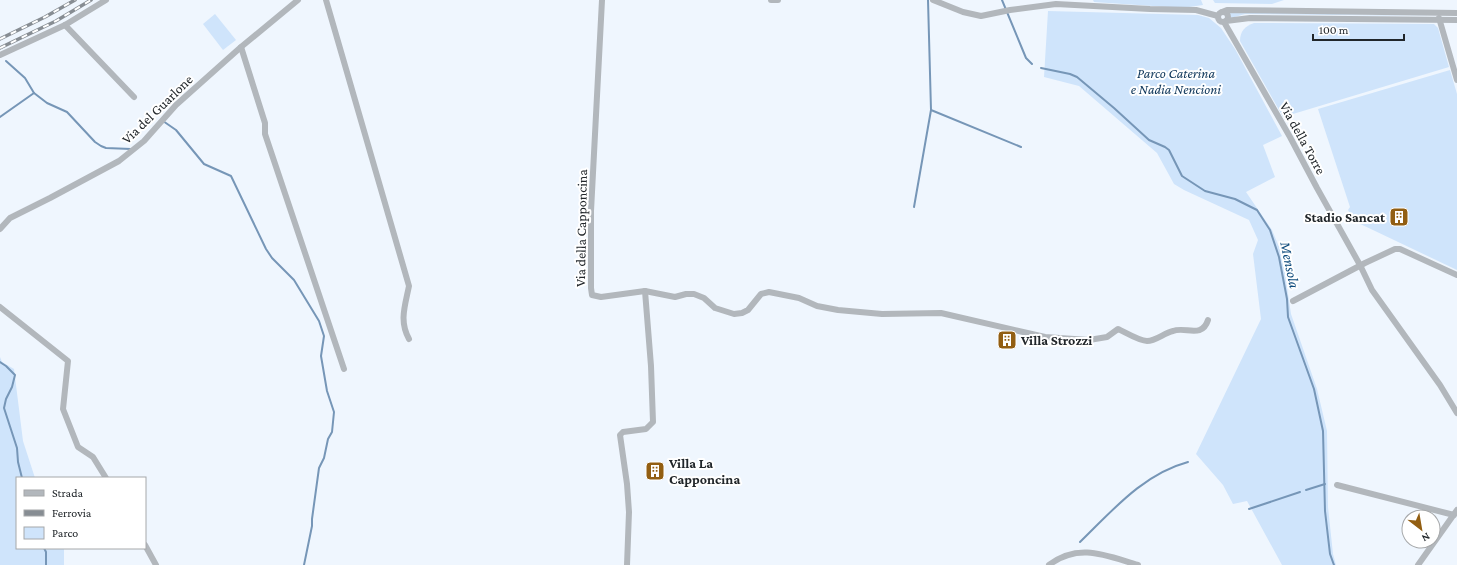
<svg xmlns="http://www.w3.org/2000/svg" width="1457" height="565" font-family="'Crimson Pro',serif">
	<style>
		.green { fill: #cfe4fb }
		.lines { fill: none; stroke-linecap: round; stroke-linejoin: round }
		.stream { stroke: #7696b7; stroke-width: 2 }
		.minor { stroke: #b2b7bc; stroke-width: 6 }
		.rail-casing { stroke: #878d93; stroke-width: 3.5 }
		.rail { stroke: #fff; stroke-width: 2; stroke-dasharray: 6; stroke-linecap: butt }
		.labels { text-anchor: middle; stroke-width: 4; stroke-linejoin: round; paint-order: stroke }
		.park-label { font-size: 14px; font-style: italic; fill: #0e365a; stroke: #fff }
		.street-label { font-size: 14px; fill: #21262a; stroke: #fff }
		.poi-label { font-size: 14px; font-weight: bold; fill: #21262a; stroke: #fff; text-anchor: start }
		.water-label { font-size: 15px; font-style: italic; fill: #0c497b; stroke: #fff }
	</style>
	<rect width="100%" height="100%" fill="#eff6fe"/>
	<g class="green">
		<polygon points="1093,0 1201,0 1203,5 1182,8 1094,2"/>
		<polygon points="1213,0 1284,0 1272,4 1215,3"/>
		<polygon points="1048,11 1198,15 1209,18 1221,28 1235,49 1282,136 1263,145 1275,177 1246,192 1272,230 1282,254 1291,314 1317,389 1327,431 1328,507 1333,554 1336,565 1282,565 1247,501 1233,504 1223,485 1196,454 1261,319 1253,254 1258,240 1249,220 1184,190 1174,184 1157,153 1079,86 1044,77"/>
		<polygon points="1229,12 1434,16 1245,14 1231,18"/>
		<polygon points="215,14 236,40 223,50 203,24"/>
		<path d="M 1254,23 L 1434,24 L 1438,28 L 1449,67 L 1283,117 L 1240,41 C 1240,31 1245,26 1254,23 Z"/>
		<polygon points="1450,70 1457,94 1457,270 1354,221 1348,210 1350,207 1318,109"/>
		<polygon points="0,357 2,362 14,369 23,441 35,478 17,478 17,548 64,548 64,565 0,565"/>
	</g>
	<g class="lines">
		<g class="stream">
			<polyline points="1002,0 1026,58 1032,64"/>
			<polyline points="6,61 25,78 34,93 47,103 67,112 95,142 101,146 106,148 131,149"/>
			<polyline points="1041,68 1070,74 1077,77 1114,108 1149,140 1165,147 1169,150 1182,176 1205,191 1235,199 1257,210 1270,230 1279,257 1287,299 1288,317 1314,389 1323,431 1325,511 1330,554 1334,565"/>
			<polyline points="931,110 1021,147"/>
			<polyline points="0,117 34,93"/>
			<polyline points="163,121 176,130 204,164 231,176 266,249 272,258 294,280 319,321 324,336 321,356 327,391 334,412 332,432 328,439 324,458 319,468 312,519 312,526 304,565"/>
			<polyline points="914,207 931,110 928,0"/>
			<polyline points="0,362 6,366 15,375 12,387 6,399 4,408 17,448 18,462 22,478"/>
			<polyline points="1306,490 1325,484"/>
			<polyline points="1249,509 1300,492"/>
			<path d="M 1080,542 C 1112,511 1143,474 1188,462"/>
			<polyline points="44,548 46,552 46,565"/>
		</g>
		<g class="minor">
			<path d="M 326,0 L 409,286 C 405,306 399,321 409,339"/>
			<path d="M 602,0 L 591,211 L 591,288 L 592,295 L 601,297 L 645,291 L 675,297 L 686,294 L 694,294 L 704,298 L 715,308 L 734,314 L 742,313 L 748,310 L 761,294 L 769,292 L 799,298 L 817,306 L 838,310 L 882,314 L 941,313 L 1045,337 L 1089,340 L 1107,337 L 1118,329 C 1125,332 1139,341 1147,341 C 1156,341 1164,333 1173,331 C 1185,326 1202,339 1208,320"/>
			<polyline points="771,0 778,0"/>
			<polyline points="933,0 963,12 981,16 1010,10 1056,4 1150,9 1196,10 1218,16"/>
			<circle cx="1223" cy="17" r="5"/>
			<polyline points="1222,12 1227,10 1457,13"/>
			<polyline points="1439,18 1457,80"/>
			<polyline points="1226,21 1250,18 1457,20"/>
			<polyline points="1224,22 1290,137 1317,188 1360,265 1372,290 1440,385 1457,413"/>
			<polyline points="65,25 134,97"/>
			<polyline points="241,47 265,123 265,134 344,369"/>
			<polyline points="0,55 65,25 106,0"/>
			<polyline points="0,229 10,218 50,198 119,161 144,141 176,105 241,47 298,0"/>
			<polyline points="1293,301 1365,263 1395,249 1400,249 1457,275"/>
			<polyline points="0,307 68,361 63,409 78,447 93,457 106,478"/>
			<polyline points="1337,485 1454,515"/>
			<polyline points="145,545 156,565"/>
			<polyline points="627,565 629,512 627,484 620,435 623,432 646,429 653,422 651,366 645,291"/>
			<path d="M 1049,565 C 1079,542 1107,556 1138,565"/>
			<polyline points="1418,565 1457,510"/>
		</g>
		<g class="rail-casing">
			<g id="rail">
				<polyline points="0,39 45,17 75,0"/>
				<polyline points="0,48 56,21 91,0"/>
			</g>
		</g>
		<use href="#rail" class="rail"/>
	</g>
	<defs>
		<g id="building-square" transform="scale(1)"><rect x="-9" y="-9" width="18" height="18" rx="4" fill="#925e12" stroke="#fff"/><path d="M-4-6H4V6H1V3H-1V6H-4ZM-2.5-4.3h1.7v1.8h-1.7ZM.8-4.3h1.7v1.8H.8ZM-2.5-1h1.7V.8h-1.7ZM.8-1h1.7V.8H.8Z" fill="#fff"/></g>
	</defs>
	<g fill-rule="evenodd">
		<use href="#building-square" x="1399" y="217"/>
		<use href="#building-square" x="1007" y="340"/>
		<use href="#building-square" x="655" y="471"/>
	</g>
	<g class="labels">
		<g class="park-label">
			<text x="1176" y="78">Parco Caterina<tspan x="1176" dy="16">e Nadia Nencioni</tspan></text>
		</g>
		<g class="street-label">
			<text transform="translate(157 109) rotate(-44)" y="5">Via del Guarlone</text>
			<text transform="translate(1303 138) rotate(61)" y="5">Via della Torre</text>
			<text transform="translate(581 228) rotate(-89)" y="5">Via della Capponcina</text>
		</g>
		<g class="poi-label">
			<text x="1385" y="222" text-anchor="end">Stadio Sancat</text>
			<text x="1021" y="345">Villa Strozzi</text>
			<text x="669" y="468">Villa La<tspan x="669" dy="16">Capponcina</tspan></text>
		</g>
		<g class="water-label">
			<text transform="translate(1290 265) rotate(78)" y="5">Mensola</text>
		</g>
	</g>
	<rect x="16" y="477" width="130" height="72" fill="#ffffff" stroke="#a6a8aa"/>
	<rect x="24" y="490" width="20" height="6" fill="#b2b7bc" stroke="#a6a8aa"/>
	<text x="52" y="497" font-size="12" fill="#21262a">Strada</text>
	<rect x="24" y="510" width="20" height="6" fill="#878d93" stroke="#a6a8aa"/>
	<text x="52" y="517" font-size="12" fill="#21262a">Ferrovia</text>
	<rect x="24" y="527" width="20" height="12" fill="#cfe4fb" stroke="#a6a8aa"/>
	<text x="52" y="537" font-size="12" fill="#21262a">Parco</text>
	<g transform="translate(1421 529) rotate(149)"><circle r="19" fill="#ffffff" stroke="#a6a8aa"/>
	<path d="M0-3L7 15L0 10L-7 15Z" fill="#925e12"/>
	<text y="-6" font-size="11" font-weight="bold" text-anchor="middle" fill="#21262a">N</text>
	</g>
	<path d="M1313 34v6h91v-6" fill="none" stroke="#21262a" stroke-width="2"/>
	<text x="1319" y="34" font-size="12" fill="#21262a" stroke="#ffffff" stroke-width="3" paint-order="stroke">100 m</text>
</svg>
